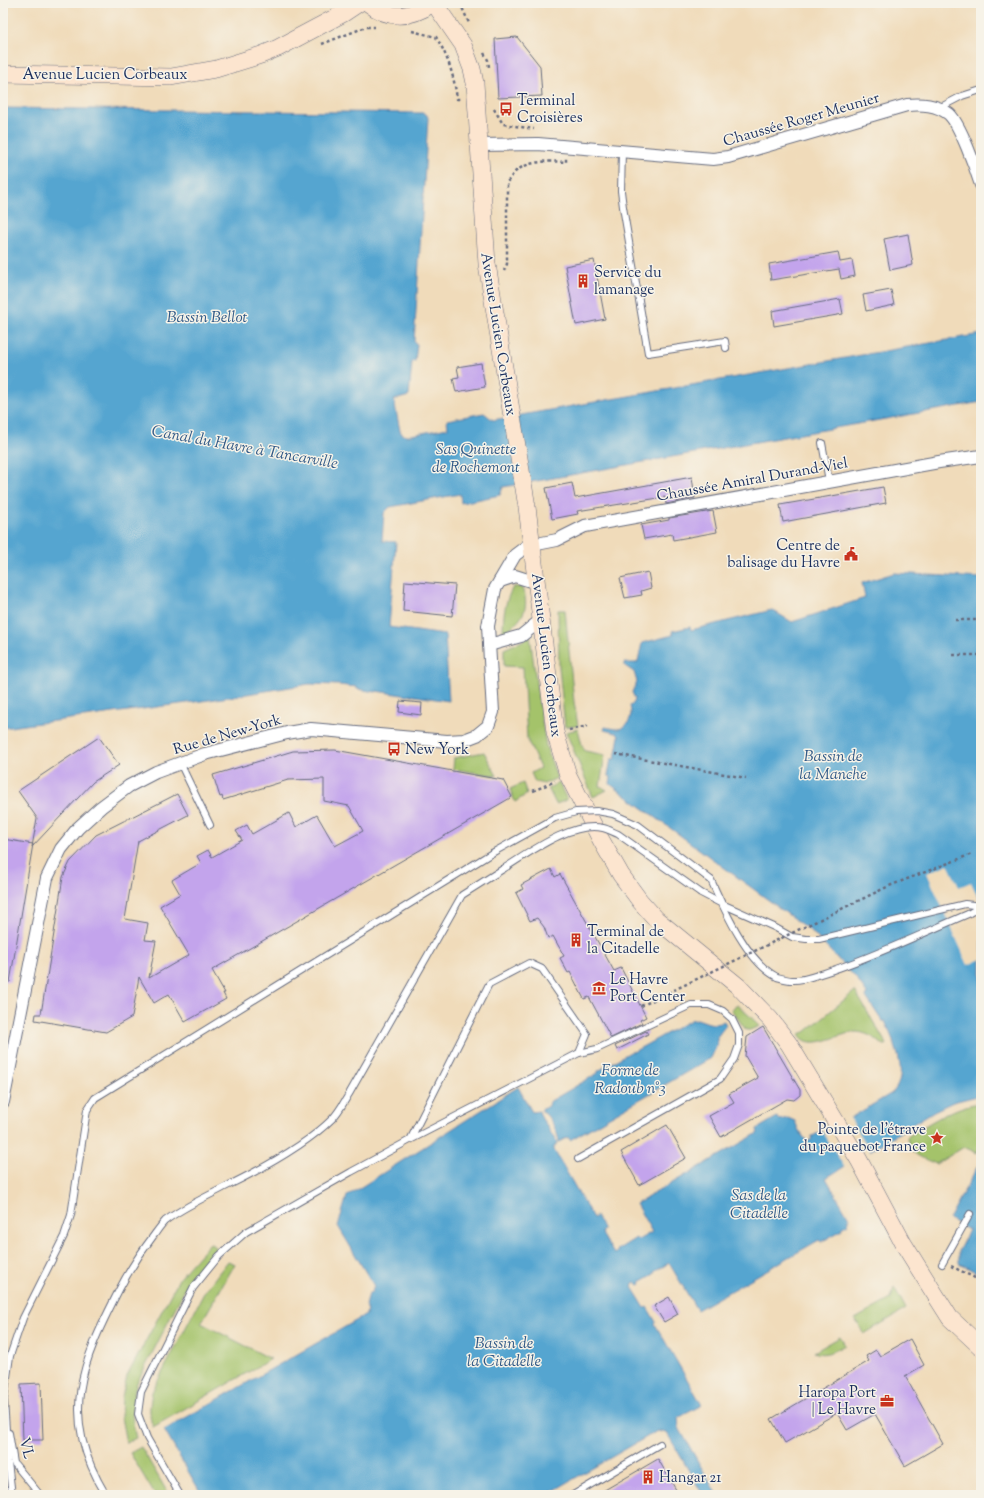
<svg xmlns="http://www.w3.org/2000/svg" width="984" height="1498" font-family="'Sorts Mill Goudy',serif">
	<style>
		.green { fill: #a4c36a; stroke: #607964 }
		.water { fill: #55a5d0; stroke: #386a97 }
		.pier { fill: #f0dbba }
		.building { fill: #c3a4ec }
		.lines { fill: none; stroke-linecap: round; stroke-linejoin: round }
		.lane-casing { stroke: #666b7e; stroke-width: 8 }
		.street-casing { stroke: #666b7e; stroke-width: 14 }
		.secondary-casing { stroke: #666b7e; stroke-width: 18 }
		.path { stroke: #666b7e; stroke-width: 2.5; stroke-dasharray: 3 3; stroke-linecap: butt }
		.lane { stroke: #fff; stroke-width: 6 }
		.street { stroke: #fff; stroke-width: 12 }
		.secondary { stroke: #fce5cf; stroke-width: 17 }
		.lane-bridge-casing { stroke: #666b7e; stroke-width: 8; stroke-linecap: butt }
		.path-bridge { stroke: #666b7e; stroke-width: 2.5; stroke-dasharray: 3 3; stroke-linecap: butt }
		.lane-bridge { stroke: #fff; stroke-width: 6 }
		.labels { text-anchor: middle; stroke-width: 3; stroke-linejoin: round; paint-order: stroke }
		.street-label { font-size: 15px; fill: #1b2f5e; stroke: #f7f3e8 }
		.poi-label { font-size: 15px; fill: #1b2f5e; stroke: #f7f3e8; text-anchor: start }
		.water-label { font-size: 16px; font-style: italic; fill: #2f5886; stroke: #f7f3e8 }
	</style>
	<rect width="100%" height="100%" fill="#f7f3e8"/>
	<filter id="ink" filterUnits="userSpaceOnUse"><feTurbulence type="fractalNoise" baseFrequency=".025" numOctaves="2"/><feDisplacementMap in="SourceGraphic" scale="8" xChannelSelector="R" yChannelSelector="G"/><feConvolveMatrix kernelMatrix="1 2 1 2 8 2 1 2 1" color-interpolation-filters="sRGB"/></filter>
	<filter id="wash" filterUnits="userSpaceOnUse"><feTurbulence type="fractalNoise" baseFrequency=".012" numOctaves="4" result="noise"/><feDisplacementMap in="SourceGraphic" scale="16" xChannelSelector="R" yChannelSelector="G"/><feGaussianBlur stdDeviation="0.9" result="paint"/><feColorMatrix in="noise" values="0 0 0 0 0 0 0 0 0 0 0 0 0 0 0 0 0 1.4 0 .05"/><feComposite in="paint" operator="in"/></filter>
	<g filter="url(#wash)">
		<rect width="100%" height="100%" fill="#f0dbba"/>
		<g class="green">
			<path d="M 513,587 L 521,587 C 532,606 522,623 503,632 C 503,616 505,601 513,587 Z"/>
			<polygon points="558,610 565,610 574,702 578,726 565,727 559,667"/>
			<polygon points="530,635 538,697 546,746 557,778 544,784 535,782 531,773 540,768 527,739 523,667 504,666 504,649 522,641"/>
			<polygon points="578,729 582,745 585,751 605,755 600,786 607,790 593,797 566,732"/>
			<polygon points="484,752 497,776 453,769 454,758"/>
			<polygon points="523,783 527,794 515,802 510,789"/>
			<polygon points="559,783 567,800 556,804 548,788"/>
			<path d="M 855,991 L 884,1040 L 886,1045 L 883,1045 C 875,1038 866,1032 855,1032 C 840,1033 809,1053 799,1034 L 805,1032 Z"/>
			<polygon points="738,1005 760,1026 750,1030 746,1030 731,1009"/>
			<path d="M 981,1103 L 981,1145 L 977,1153 L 964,1147 L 936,1164 C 920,1157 910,1155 907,1137 C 928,1124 956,1105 981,1103 Z"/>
			<path d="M 210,1243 L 216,1248 L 189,1281 L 137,1383 C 131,1402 131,1418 136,1438 L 126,1443 L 121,1417 L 122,1397 L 127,1376 L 180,1277 Z"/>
			<path d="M 228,1261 L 235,1264 L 201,1323 L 271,1359 L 153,1427 C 148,1415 150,1404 152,1392 L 205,1291 Z"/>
			<polygon points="894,1287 906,1309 864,1334 855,1319 891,1299"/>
			<path d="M 840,1337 L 845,1345 C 835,1350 826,1357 814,1352 Z"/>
			<polygon points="141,1447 169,1495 155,1495 130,1453"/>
		</g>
		<g class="water">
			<polygon points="3,108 424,113 427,115 428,118 414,342 417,344 415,361 412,362 409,396 394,400 400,431 402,434 406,436 448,428 447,420 484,413 493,420 981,334 981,402 503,487 500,495 461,503 460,494 390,507 384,513 382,541 396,542 389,627 445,635 449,701 409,695 409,696 376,691 376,692 357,689 357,687 339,685 309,684 216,699 3,728"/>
			<path d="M 894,573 L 981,578 L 981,1095 L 953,1102 L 934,1111 L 826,1178 L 849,1218 L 848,1224 L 841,1228 L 842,1230 L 821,1242 L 819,1240 L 697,1310 L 669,1263 L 654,1272 L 654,1274 L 640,1282 L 641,1284 L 639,1285 L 635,1282 L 633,1283 L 632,1287 L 645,1308 L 647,1307 L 656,1322 L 655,1324 L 702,1405 L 678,1418 L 679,1428 L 717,1495 L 703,1495 L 667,1433 L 657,1431 L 546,1495 L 202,1495 L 164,1430 L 366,1315 L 367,1307 L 366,1306 L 369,1293 L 372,1292 L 374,1286 L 338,1226 L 347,1196 L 518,1087 L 532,1112 L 539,1111 L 541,1117 L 557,1143 L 554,1147 L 554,1150 L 593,1218 L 596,1216 L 604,1230 L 601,1232 L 614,1254 L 618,1251 L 617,1250 L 636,1238 L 638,1240 L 652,1232 L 636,1204 L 758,1133 L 757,1129 L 777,1117 L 780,1120 L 788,1118 L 795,1121 L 798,1129 L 807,1142 L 812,1139 L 811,1137 L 825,1129 L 827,1132 L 892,1093 C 911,1075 893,1041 885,1021 L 882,1021 L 866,997 L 867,994 L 856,978 L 812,932 L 610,784 L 611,777 L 608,775 L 611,759 L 615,759 L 619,736 L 616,733 L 604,730 L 605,727 C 609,728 613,729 618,729 C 629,728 633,715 630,706 L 633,704 L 635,699 L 632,692 L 637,682 L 634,672 L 625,666 L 625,663 L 636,663 L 638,662 L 642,643 L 673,635 L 672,631 L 690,627 L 691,630 L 772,610 L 792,622 L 865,598 L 862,583 Z"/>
			<path d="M 697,1019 C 707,1022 714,1027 724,1021 L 726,1025 L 717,1037 L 717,1045 L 711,1058 L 570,1140 L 568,1137 L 559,1142 C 558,1132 550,1116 541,1110 L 548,1106 L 549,1102 L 598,1073 L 598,1071 L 632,1051 L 633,1052 L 691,1020 Z"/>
			<polygon points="981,1160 981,1275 959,1263 959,1250 969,1230 949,1219"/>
		</g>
		<g class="pier">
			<polygon points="948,864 959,887 971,882 981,904 981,959 968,965 927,873"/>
			<polygon points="849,1116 871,1152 845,1168 821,1129 825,1127 827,1129"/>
		</g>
		<g id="blocks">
			<g class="building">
				<polygon points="517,37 540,66 542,96 498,98 495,39"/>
				<polygon points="908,234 913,265 890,270 884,239"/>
				<polygon points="838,252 840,262 852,260 855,276 841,279 839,269 771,280 769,264"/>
				<polygon points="594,260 605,319 576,325 565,266"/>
				<polygon points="891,290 894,305 866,311 863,295"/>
				<polygon points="840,299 843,314 774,326 772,311"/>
				<polygon points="481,363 485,387 456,392 453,378 459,377 457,367"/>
				<polygon points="692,477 695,498 666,504 665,497 577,511 578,514 552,519 546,488 572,483 575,498"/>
				<polygon points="883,487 886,503 783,522 780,505"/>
				<polygon points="713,511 717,532 673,540 672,534 644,539 641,525 669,520 669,518"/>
				<polygon points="648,572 651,588 641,591 642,595 625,598 620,578"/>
				<polygon points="405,581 455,585 452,616 403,611"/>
				<polygon points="400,701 422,703 421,715 399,712"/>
				<polygon points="99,737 119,765 93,782 32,847 37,818 18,791"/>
				<polygon points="335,750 503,780 512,797 212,970 225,993 223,993 226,999 185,1022 169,994 154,1003 139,977 132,1017 106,1032 35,1020 36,1014 41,1014 63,877 70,862 96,835 177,794 188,815 138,841 125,919 148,923 145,940 156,941 149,978 189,955 160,906 180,894 172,880 201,863 197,856 208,850 212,857 242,840 236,831 247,825 252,834 289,813 296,827 317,815 335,846 363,831 349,806 324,801 324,779 288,780 223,800 222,796 220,797 213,775 293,751"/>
				<polygon points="3,839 33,844 10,982 3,981"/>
				<polygon points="551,869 555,877 560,874 614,971 621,968 646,1017 640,1020 642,1023 611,1038 589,997 584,999 570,972 568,973 560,958 564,956 553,936 548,938 544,927 537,918 530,921 516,893 523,889 521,885"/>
				<polygon points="763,1027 800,1090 800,1095 794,1100 787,1099 721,1137 709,1116 734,1102 729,1094 758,1078 745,1056 747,1037"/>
				<polygon points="646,1031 648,1034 617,1050 615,1046"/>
				<polygon points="667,1125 686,1158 639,1185 621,1152"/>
				<polygon points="669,1297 678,1314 664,1322 654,1306"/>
				<polygon points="910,1339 924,1365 905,1376 943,1444 905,1466 875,1414 847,1430 837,1413 785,1443 771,1419 869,1361 866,1356 876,1350 880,1356"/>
				<polygon points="41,1383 43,1440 23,1440 21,1384"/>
				<polygon points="658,1459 679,1495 596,1495"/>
			</g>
		</g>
	</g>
	<g filter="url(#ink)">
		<use href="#blocks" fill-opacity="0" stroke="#666b7e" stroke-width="1"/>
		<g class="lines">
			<g class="lane-casing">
				<g id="lane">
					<polyline points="939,108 962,96 981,90"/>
					<polyline points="622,151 621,191 623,207 648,353 725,341 726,348"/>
					<polyline points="822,443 829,481"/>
					<polyline points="180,763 210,825"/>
					<path d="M 711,880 C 724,909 747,962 777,977 C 781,978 788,980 792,980 C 802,981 814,976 824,973 C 874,957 921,934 968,914 L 981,906"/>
					<polyline points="701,893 722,904 774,927 792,937 806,939 819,939 965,904 981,906"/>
					<polyline points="578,1159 720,1079 734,1059 739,1045 739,1033 732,1019 723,1011 709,1005 691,1005 597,1049 579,1053"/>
					<polyline points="942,1264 970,1214"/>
					<polyline points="9,1433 14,1463 40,1495"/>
					<polyline points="12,1495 8,1462 4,1399 10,1356 23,1318 64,1236 71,1215 87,1110 95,1098 492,853"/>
					<path d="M 106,1495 C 58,1415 81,1364 120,1288 C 130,1269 141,1252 154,1235 C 157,1231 161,1225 165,1221 C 182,1208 204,1198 223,1188 C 258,1171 304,1147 332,1119 C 339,1112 344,1102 349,1094 L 462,895 L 503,869"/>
					<polyline points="180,1495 147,1438 138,1414 141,1392 193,1288 219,1256 246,1232 351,1172 410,1140 579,1053 587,1034 542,969 529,963 489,984 410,1140"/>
					<polyline points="573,1495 660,1444"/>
				</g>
			</g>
			<g class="street-casing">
				<g id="street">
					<path d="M 479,145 L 538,144 L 713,159 L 728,157 L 907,105 C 922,104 936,104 949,114 C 960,124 976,169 981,185"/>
					<polyline points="500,581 515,576 537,583"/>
					<polyline points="489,645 521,636 541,620"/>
					<polyline points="3,1102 47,878 61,849 78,828 101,807 129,786 156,772 205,754 287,733 311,729 447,741 464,740 477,735 488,726 493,712 488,626 495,589 515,555 527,546 557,540 585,526 939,462 981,456"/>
				</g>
			</g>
			<g class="secondary-casing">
				<g id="secondary">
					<path d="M 368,3 C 390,21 411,18 433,3"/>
					<polyline points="434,3 463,45 472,69 475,83 487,264 527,507 555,732 568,775 601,840 621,875 640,901 656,919 738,986 770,1019 789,1044 859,1160 903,1243 931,1288 950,1318 981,1347"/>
					<polyline points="3,74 171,77 216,69 261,55 278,48 344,13 359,3"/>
				</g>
			</g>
			<g class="path">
				<polyline points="460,3 469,23"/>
				<path d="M 412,31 L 436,37 C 448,56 454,76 457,99 L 461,99"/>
				<polyline points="322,44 366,27 375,27"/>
				<polyline points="484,53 488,60 489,67"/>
				<polyline points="494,109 503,124 534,129"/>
				<path d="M 504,271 L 507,264 L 507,182 C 510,179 512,175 515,172 C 529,160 549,161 566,162 L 566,158"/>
				<polyline points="955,620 981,620"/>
				<polyline points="953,655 981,655"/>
				<polyline points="569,730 588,726"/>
				<polyline points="615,754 746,778"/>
				<polyline points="533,791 555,781"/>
				<polyline points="951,1266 981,1281"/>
			</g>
			<use href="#lane" class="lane"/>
			<use href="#street" class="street"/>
			<use href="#secondary" class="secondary"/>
			<g class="lane-bridge-casing">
				<g id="lane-bridge">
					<polyline points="492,853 555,818 576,812 597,811 613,814 638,825 711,880"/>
					<path d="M 503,869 C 529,853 571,821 603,828 C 608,829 613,832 618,834 L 701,893"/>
				</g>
			</g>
			<polyline class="path-bridge" points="641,1006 889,886 972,854"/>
			<use href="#lane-bridge" class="lane-bridge"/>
		</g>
	</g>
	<defs>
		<g id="bus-bare" transform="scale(1.08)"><path d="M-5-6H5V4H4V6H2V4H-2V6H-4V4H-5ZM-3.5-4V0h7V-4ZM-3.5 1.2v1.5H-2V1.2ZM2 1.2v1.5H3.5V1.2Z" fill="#c8321e" stroke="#f7f3e8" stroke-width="2.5" paint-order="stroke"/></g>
		<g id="building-bare" transform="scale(1.08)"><path d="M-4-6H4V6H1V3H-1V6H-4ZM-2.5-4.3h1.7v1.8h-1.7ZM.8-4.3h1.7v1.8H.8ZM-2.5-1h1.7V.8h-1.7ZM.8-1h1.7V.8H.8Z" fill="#c8321e" stroke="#f7f3e8" stroke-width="2.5" paint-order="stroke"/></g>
		<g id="civic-bare" transform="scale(1.08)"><path d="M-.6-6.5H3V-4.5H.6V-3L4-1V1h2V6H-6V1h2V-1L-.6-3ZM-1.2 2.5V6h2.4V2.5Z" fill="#c8321e" stroke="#f7f3e8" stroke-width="2.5" paint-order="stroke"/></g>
		<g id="museum-bare" transform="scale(1.08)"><path d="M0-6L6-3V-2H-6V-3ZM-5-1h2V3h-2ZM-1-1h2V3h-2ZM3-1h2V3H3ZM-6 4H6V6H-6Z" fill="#c8321e" stroke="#f7f3e8" stroke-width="2.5" paint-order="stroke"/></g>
		<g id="sight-bare" transform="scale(1.08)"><path d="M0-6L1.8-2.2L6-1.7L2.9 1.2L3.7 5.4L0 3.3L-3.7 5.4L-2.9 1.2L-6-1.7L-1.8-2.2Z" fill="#c8321e" stroke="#f7f3e8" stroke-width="2.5" paint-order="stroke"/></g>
		<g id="office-bare" transform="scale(1.08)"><path d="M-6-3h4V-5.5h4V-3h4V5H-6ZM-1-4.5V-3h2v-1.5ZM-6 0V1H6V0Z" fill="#c8321e" stroke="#f7f3e8" stroke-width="2.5" paint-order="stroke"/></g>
	</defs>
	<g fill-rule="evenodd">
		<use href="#bus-bare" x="506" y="109"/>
		<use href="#building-bare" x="583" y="281"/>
		<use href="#civic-bare" x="851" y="554"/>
		<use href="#bus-bare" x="394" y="749"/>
		<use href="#building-bare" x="576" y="940"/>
		<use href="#museum-bare" x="599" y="988"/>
		<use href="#sight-bare" x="937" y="1138"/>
		<use href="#office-bare" x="887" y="1401"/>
		<use href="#building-bare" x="648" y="1477"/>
	</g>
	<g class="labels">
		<g class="street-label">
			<text x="105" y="79">Avenue Lucien Corbeaux</text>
			<text transform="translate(801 119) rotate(-16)" y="5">Chaussée Roger Meunier</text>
			<text transform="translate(499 334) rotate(81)" y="5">Avenue Lucien Corbeaux</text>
			<text transform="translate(752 479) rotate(-10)" y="5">Chaussée Amiral Durand-Viel</text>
			<text transform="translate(547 655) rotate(83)" y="5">Avenue Lucien Corbeaux</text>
			<text transform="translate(227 734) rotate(-16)" y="5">Rue de New-York</text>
			<text transform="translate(27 1448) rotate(75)" y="5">VL</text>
		</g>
		<g class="poi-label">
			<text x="517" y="105">Terminal<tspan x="517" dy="17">Croisières</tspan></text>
			<text x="594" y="277">Service du<tspan x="594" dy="17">lamanage</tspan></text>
			<text x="840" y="550" text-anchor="end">Centre de<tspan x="840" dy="17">balisage du Havre</tspan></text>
			<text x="405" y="754">New York</text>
			<text x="587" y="936">Terminal de<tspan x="587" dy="17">la Citadelle</tspan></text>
			<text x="610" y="984">Le Havre<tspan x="610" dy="17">Port Center</tspan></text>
			<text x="926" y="1134" text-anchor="end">Pointe de l’étrave<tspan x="926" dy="17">du paquebot France</tspan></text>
			<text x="876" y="1397" text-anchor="end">Haropa Port<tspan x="876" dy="17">| Le Havre</tspan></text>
			<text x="659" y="1482">Hangar 21</text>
		</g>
		<g class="water-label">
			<text x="207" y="322">Bassin Bellot</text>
			<text transform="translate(245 446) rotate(10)" y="6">Canal du Havre à Tancarville</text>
			<text x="476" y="454">Sas Quinette<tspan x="476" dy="18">de Rochemont</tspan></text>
			<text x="833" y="761">Bassin de<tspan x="833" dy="18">la Manche</tspan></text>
			<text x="630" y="1075">Forme de<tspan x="630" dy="18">Radoub n°3</tspan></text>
			<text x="759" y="1200">Sas de la<tspan x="759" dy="18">Citadelle</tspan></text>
			<text x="504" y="1348">Bassin de<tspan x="504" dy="18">la Citadelle</tspan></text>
		</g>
	</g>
	<rect width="984" height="1498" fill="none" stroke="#f7f3e8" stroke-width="16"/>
</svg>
